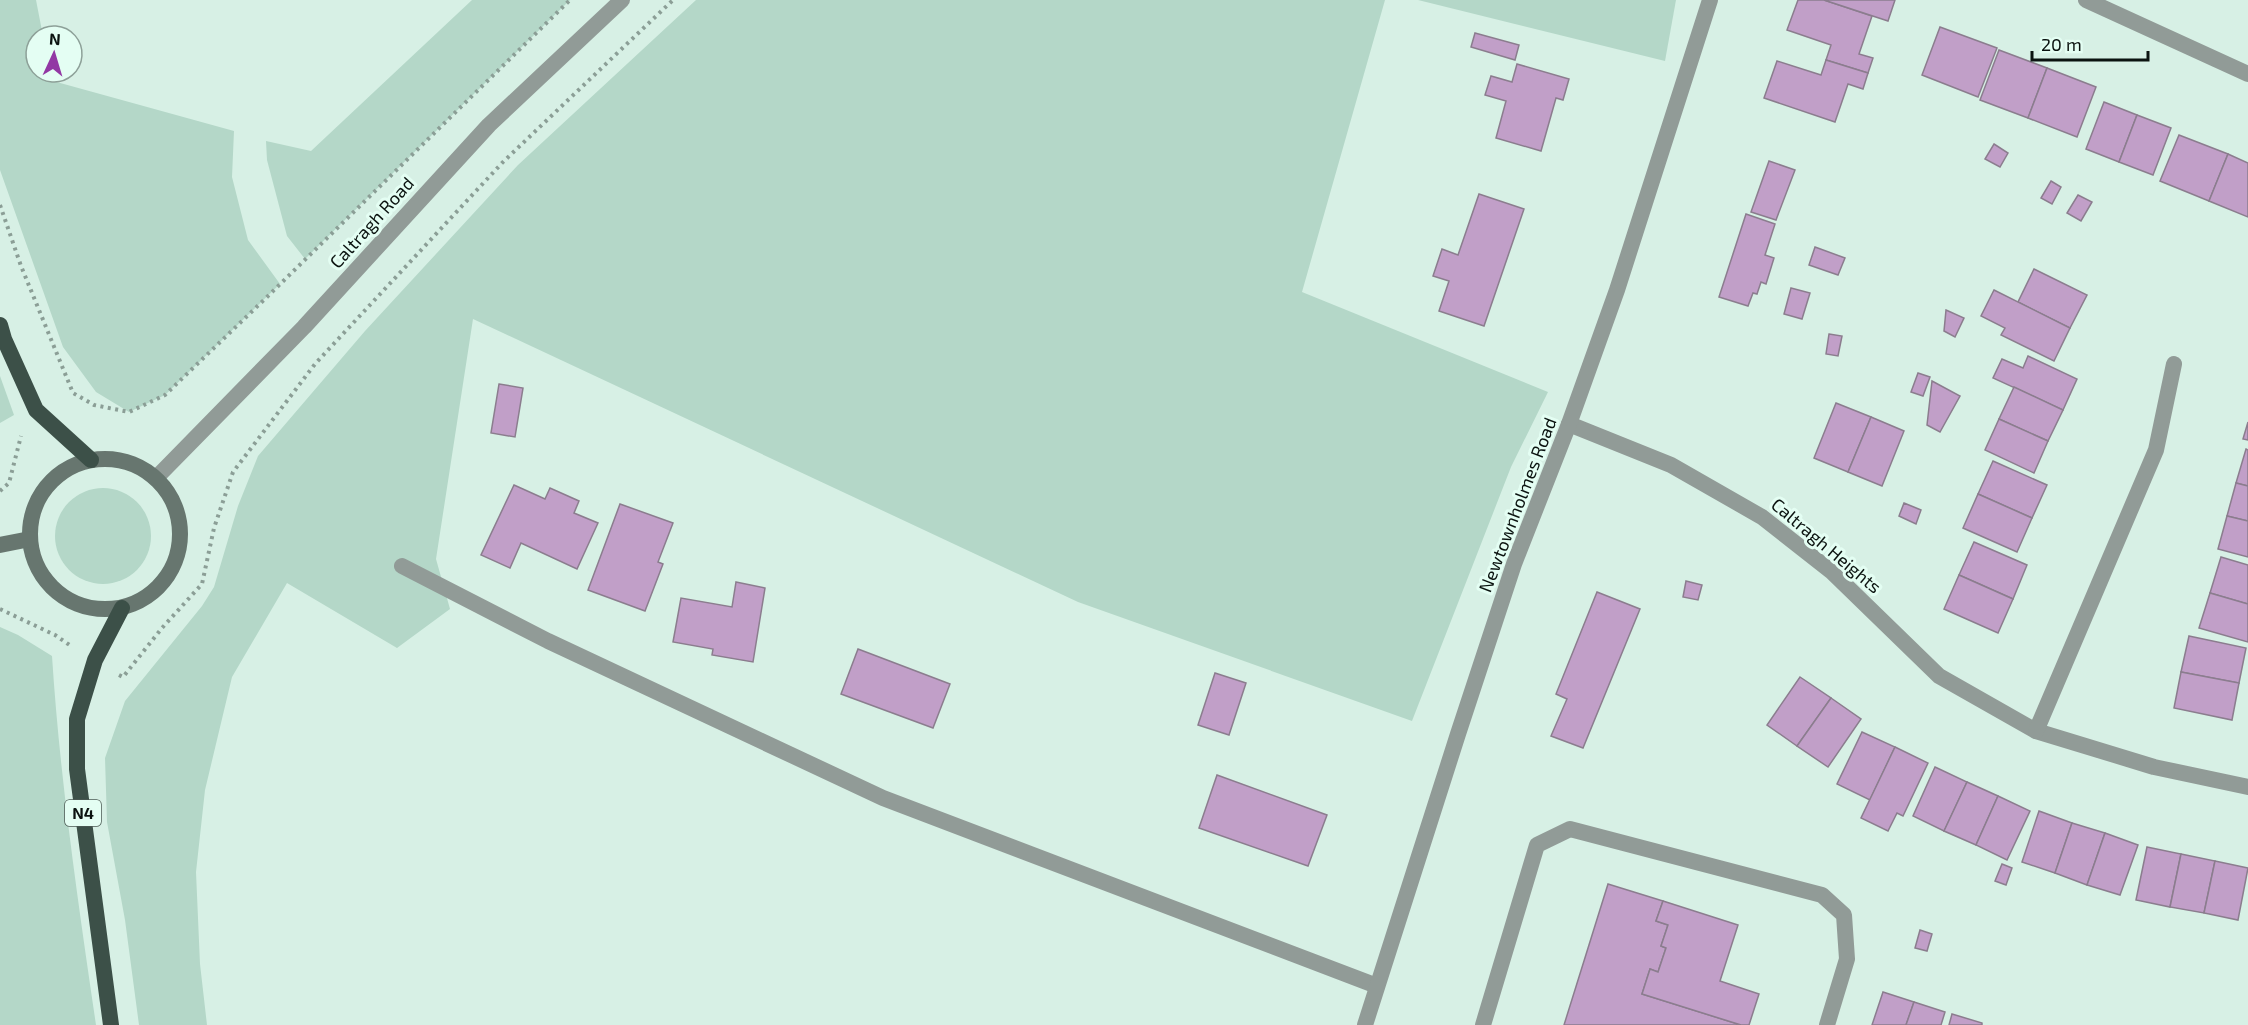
<svg xmlns="http://www.w3.org/2000/svg" width="2248" height="1025" font-family="'Exo 2',sans-serif">
	<style>
		.green { fill: #b4d7c8 }
		.building { fill: #c19fc8; stroke: #8b7d8e; stroke-width: 1.5 }
		.lines { fill: none; stroke-linecap: round; stroke-linejoin: round }
		.path { stroke: #8b9e96; stroke-width: 4; stroke-dasharray: 3 4.5; stroke-linecap: butt }
		.service { stroke: #919b97; stroke-width: 16 }
		.minor { stroke: #919b97; stroke-width: 16 }
		.tertiary { stroke: #919b97; stroke-width: 16 }
		.secondary { stroke: #67766f; stroke-width: 16 }
		.trunk { stroke: #3c5048; stroke-width: 16 }
		.labels { text-anchor: middle; stroke-width: 6; stroke-linejoin: round; paint-order: stroke }
		.shield { fill: #e4fef3; stroke: #4c5a54; stroke-width: 1.5 }
		.shield-label { font-size: 16px; font-weight: bold; fill: #0b1310 }
		.street-label { font-size: 18px; fill: #0b1310; stroke: #e4fef3 }
	</style>
	<rect width="100%" height="100%" fill="#d7f0e5"/>
	<g class="green">
		<polygon points="0,0 36,0 43,36 36,36 36,72 51,72 53,81 234,131 232,177 248,240 280,284 165,395 129,412 96,392 63,347 0,170"/>
		<polygon points="472,0 570,0 305,259 287,236 267,160 266,141 311,151"/>
		<polygon points="696,0 1385,0 1302,292 1548,392 1511,467 1412,721 1078,602 473,319 436,559 450,609 397,648 287,583 232,677 205,790 196,872 200,964 207,1025 139,1025 125,920 107,822 105,758 125,701 202,606 214,587 238,506 258,456 365,331 518,165"/>
		<polygon points="1418,0 1676,0 1665,61"/>
		<polygon points="0,376 14,415 0,423"/>
		<circle cx="103" cy="536" r="48"/>
		<path d="M 0,627 L 18,635 L 52,656 C 60,780 78,902 96,1025 L 0,1025 Z"/>
	</g>
	<g class="building">
		<polygon points="1798,0 1824,0 1872,16 1859,54 1873,58 1868,73 1826,60 1831,45 1787,30"/>
		<polygon points="1824,0 1895,0 1888,21"/>
		<polygon points="1940,27 1997,48 1978,97 1922,75"/>
		<polygon points="1475,33 1519,45 1515,60 1471,47"/>
		<polygon points="1999,50 2047,68 2028,118 1980,100"/>
		<polygon points="1826,60 1868,73 1863,89 1848,84 1835,122 1764,98 1777,61 1821,75"/>
		<polygon points="1517,64 1569,79 1563,100 1556,98 1541,151 1496,138 1506,101 1485,95 1491,76 1512,82"/>
		<polygon points="2047,68 2096,87 2077,137 2028,118"/>
		<polygon points="2104,102 2137,115 2119,162 2086,149"/>
		<polygon points="2137,115 2171,128 2153,175 2119,162"/>
		<polygon points="2179,135 2228,154 2209,201 2160,181"/>
		<polygon points="1994,144 2008,153 2000,167 1985,159"/>
		<polygon points="2228,154 2248,163 2248,217 2209,201"/>
		<polygon points="1769,161 1795,170 1776,220 1751,212"/>
		<polygon points="2051,181 2061,187 2052,204 2041,198"/>
		<polygon points="1479,194 1524,209 1484,326 1439,311 1449,281 1433,276 1442,249 1458,255"/>
		<polygon points="2078,195 2092,202 2081,221 2067,213"/>
		<polygon points="1746,214 1775,224 1765,255 1774,258 1766,284 1761,282 1757,294 1753,293 1748,306 1719,297"/>
		<polygon points="1815,247 1845,258 1838,275 1809,265"/>
		<polygon points="2034,269 2087,295 2070,328 2018,302"/>
		<polygon points="1791,288 1810,293 1802,319 1784,314"/>
		<polygon points="1994,290 2070,328 2054,361 2001,335 2005,328 1981,316"/>
		<polygon points="1946,310 1964,318 1955,337 1944,331"/>
		<polygon points="1829,334 1842,336 1838,356 1826,354"/>
		<polygon points="2028,356 2077,379 2063,410 1993,378 2002,359 2023,368"/>
		<polygon points="1918,373 1930,377 1923,396 1911,392"/>
		<polygon points="1932,381 1960,396 1940,432 1927,425"/>
		<polygon points="499,384 523,388 515,437 491,433"/>
		<polygon points="2014,387 2063,410 2048,441 1999,419"/>
		<polygon points="1836,403 1871,417 1848,472 1814,458"/>
		<polygon points="1871,417 1904,431 1882,486 1848,472"/>
		<polygon points="1999,419 2048,441 2034,473 1985,450"/>
		<polygon points="2248,422 2248,440 2243,439"/>
		<polygon points="2246,449 2248,450 2248,486 2236,483"/>
		<polygon points="1993,461 2047,485 2032,518 1978,494"/>
		<polygon points="2236,483 2248,486 2248,521 2227,516"/>
		<polygon points="514,485 545,499 550,488 579,501 574,513 598,523 577,569 521,543 510,568 481,555"/>
		<polygon points="1978,494 2032,518 2017,552 1963,528"/>
		<polygon points="1904,503 1921,510 1916,524 1899,516"/>
		<polygon points="620,504 673,523 658,562 663,564 645,611 588,590"/>
		<polygon points="2227,516 2248,521 2248,557 2218,549"/>
		<polygon points="1974,542 2027,565 2013,599 1959,575"/>
		<polygon points="2221,557 2248,565 2248,604 2210,593"/>
		<polygon points="1959,575 2013,599 1998,633 1944,609"/>
		<polygon points="1686,581 1702,585 1698,600 1683,597"/>
		<polygon points="736,582 765,588 753,662 712,655 713,649 673,642 681,598 732,607"/>
		<polygon points="1597,592 1640,609 1583,748 1551,736 1567,699 1556,694"/>
		<polygon points="2210,593 2248,604 2248,642 2199,628"/>
		<polygon points="2189,636 2246,648 2239,683 2181,672"/>
		<polygon points="858,649 950,684 933,728 841,694"/>
		<polygon points="2181,672 2239,683 2232,720 2174,708"/>
		<polygon points="1215,673 1246,683 1229,735 1198,725"/>
		<polygon points="1800,677 1831,698 1797,746 1767,725"/>
		<polygon points="1831,698 1861,719 1828,767 1797,746"/>
		<polygon points="1862,732 1895,747 1870,800 1837,784"/>
		<polygon points="1895,747 1928,763 1903,816 1897,813 1888,831 1861,818"/>
		<polygon points="1935,767 1967,782 1944,831 1913,816"/>
		<polygon points="1217,775 1327,815 1308,866 1199,828"/>
		<polygon points="1967,782 1998,796 1976,845 1944,831"/>
		<polygon points="1998,796 2030,811 2007,860 1976,845"/>
		<polygon points="2039,811 2072,823 2055,873 2022,862"/>
		<polygon points="2072,823 2105,833 2087,885 2055,873"/>
		<polygon points="2105,833 2138,845 2120,895 2087,885"/>
		<polygon points="2147,847 2181,854 2170,907 2136,900"/>
		<polygon points="2181,854 2215,861 2204,913 2170,907"/>
		<polygon points="2215,861 2248,868 2238,920 2204,913"/>
		<polygon points="2002,864 2012,868 2006,885 1995,881"/>
		<polygon points="1608,884 1663,901 1656,921 1668,925 1661,946 1666,948 1658,972 1650,969 1642,994 1741,1025 1564,1025"/>
		<polygon points="1663,901 1738,925 1720,981 1759,994 1749,1025 1741,1025 1642,994 1650,969 1658,972 1666,948 1661,946 1668,925 1656,921"/>
		<polygon points="1920,930 1932,934 1927,951 1915,948"/>
		<polygon points="1883,992 1914,1002 1906,1025 1872,1025"/>
		<polygon points="1914,1002 1945,1012 1941,1025 1906,1025"/>
		<polygon points="1952,1014 1982,1023 1982,1025 1949,1025"/>
	</g>
	<g class="lines">
		<g class="path">
			<polyline points="0,205 21,266 73,393 94,405 129,412 165,395 268,296 570,0"/>
			<polyline points="0,491 9,483 21,436"/>
			<polyline points="0,609 55,635 71,646"/>
			<polyline points="119,675 123,677 162,628 202,584 214,528 233,472 315,364 503,162 673,0"/>
		</g>
		<polyline class="service" points="1483,1025 1537,845 1570,829 1822,895 1844,915 1847,959 1827,1025"/>
		<g class="minor">
			<polyline points="2086,0 2248,74"/>
			<polyline points="1569,424 1671,465 1762,517 1832,572 1939,676 2036,731 2154,767 2248,787"/>
			<polyline points="402,566 548,641 883,798 1377,986"/>
			<polyline points="2036,731 2156,450 2174,364"/>
		</g>
		<g class="tertiary">
			<polyline points="156,478 304,327 489,125 622,0"/>
			<polyline points="1365,1025 1458,734 1514,564 1569,424 1617,290 1710,0"/>
		</g>
		<g class="secondary">
			<circle cx="105" cy="534" r="75"/>
			<polyline points="0,545 30,539"/>
		</g>
		<g class="trunk">
			<polyline points="0,325 4,339 36,410 91,460"/>
			<polyline points="111,1025 77,769 77,719 95,660 122,608"/>
		</g>
	</g>
	<g class="labels">
		<rect class="shield" x="65" y="800" width="36" height="26" rx="4.5"/>
		<g class="shield-label">
			<text x="83" y="819">N4</text>
		</g>
		<g class="street-label">
			<text transform="translate(372 223) rotate(-48)" y="6">Caltragh Road</text>
			<text transform="translate(1518 505) rotate(-69)" y="6">Newtownholmes Road</text>
			<text transform="translate(1826 546) rotate(40)" y="6">Caltragh Heights</text>
		</g>
	</g>
	<g transform="translate(54 54) rotate(4)"><circle r="28" fill="#e4fef3" stroke="#8da098" stroke-width="1.5"/>
	<path d="M0-4.5L10 22L0 15L-10 22Z" fill="#9238a4"/>
	<text y="-9" font-size="16" font-weight="bold" text-anchor="middle" fill="#0b1310">N</text>
	</g>
	<path d="M2032 51v9h116v-9" fill="none" stroke="#0b1310" stroke-width="3"/>
	<text x="2041" y="51" font-size="18" fill="#0b1310" stroke="#e4fef3" stroke-width="4.5" paint-order="stroke">20 m</text>
</svg>
